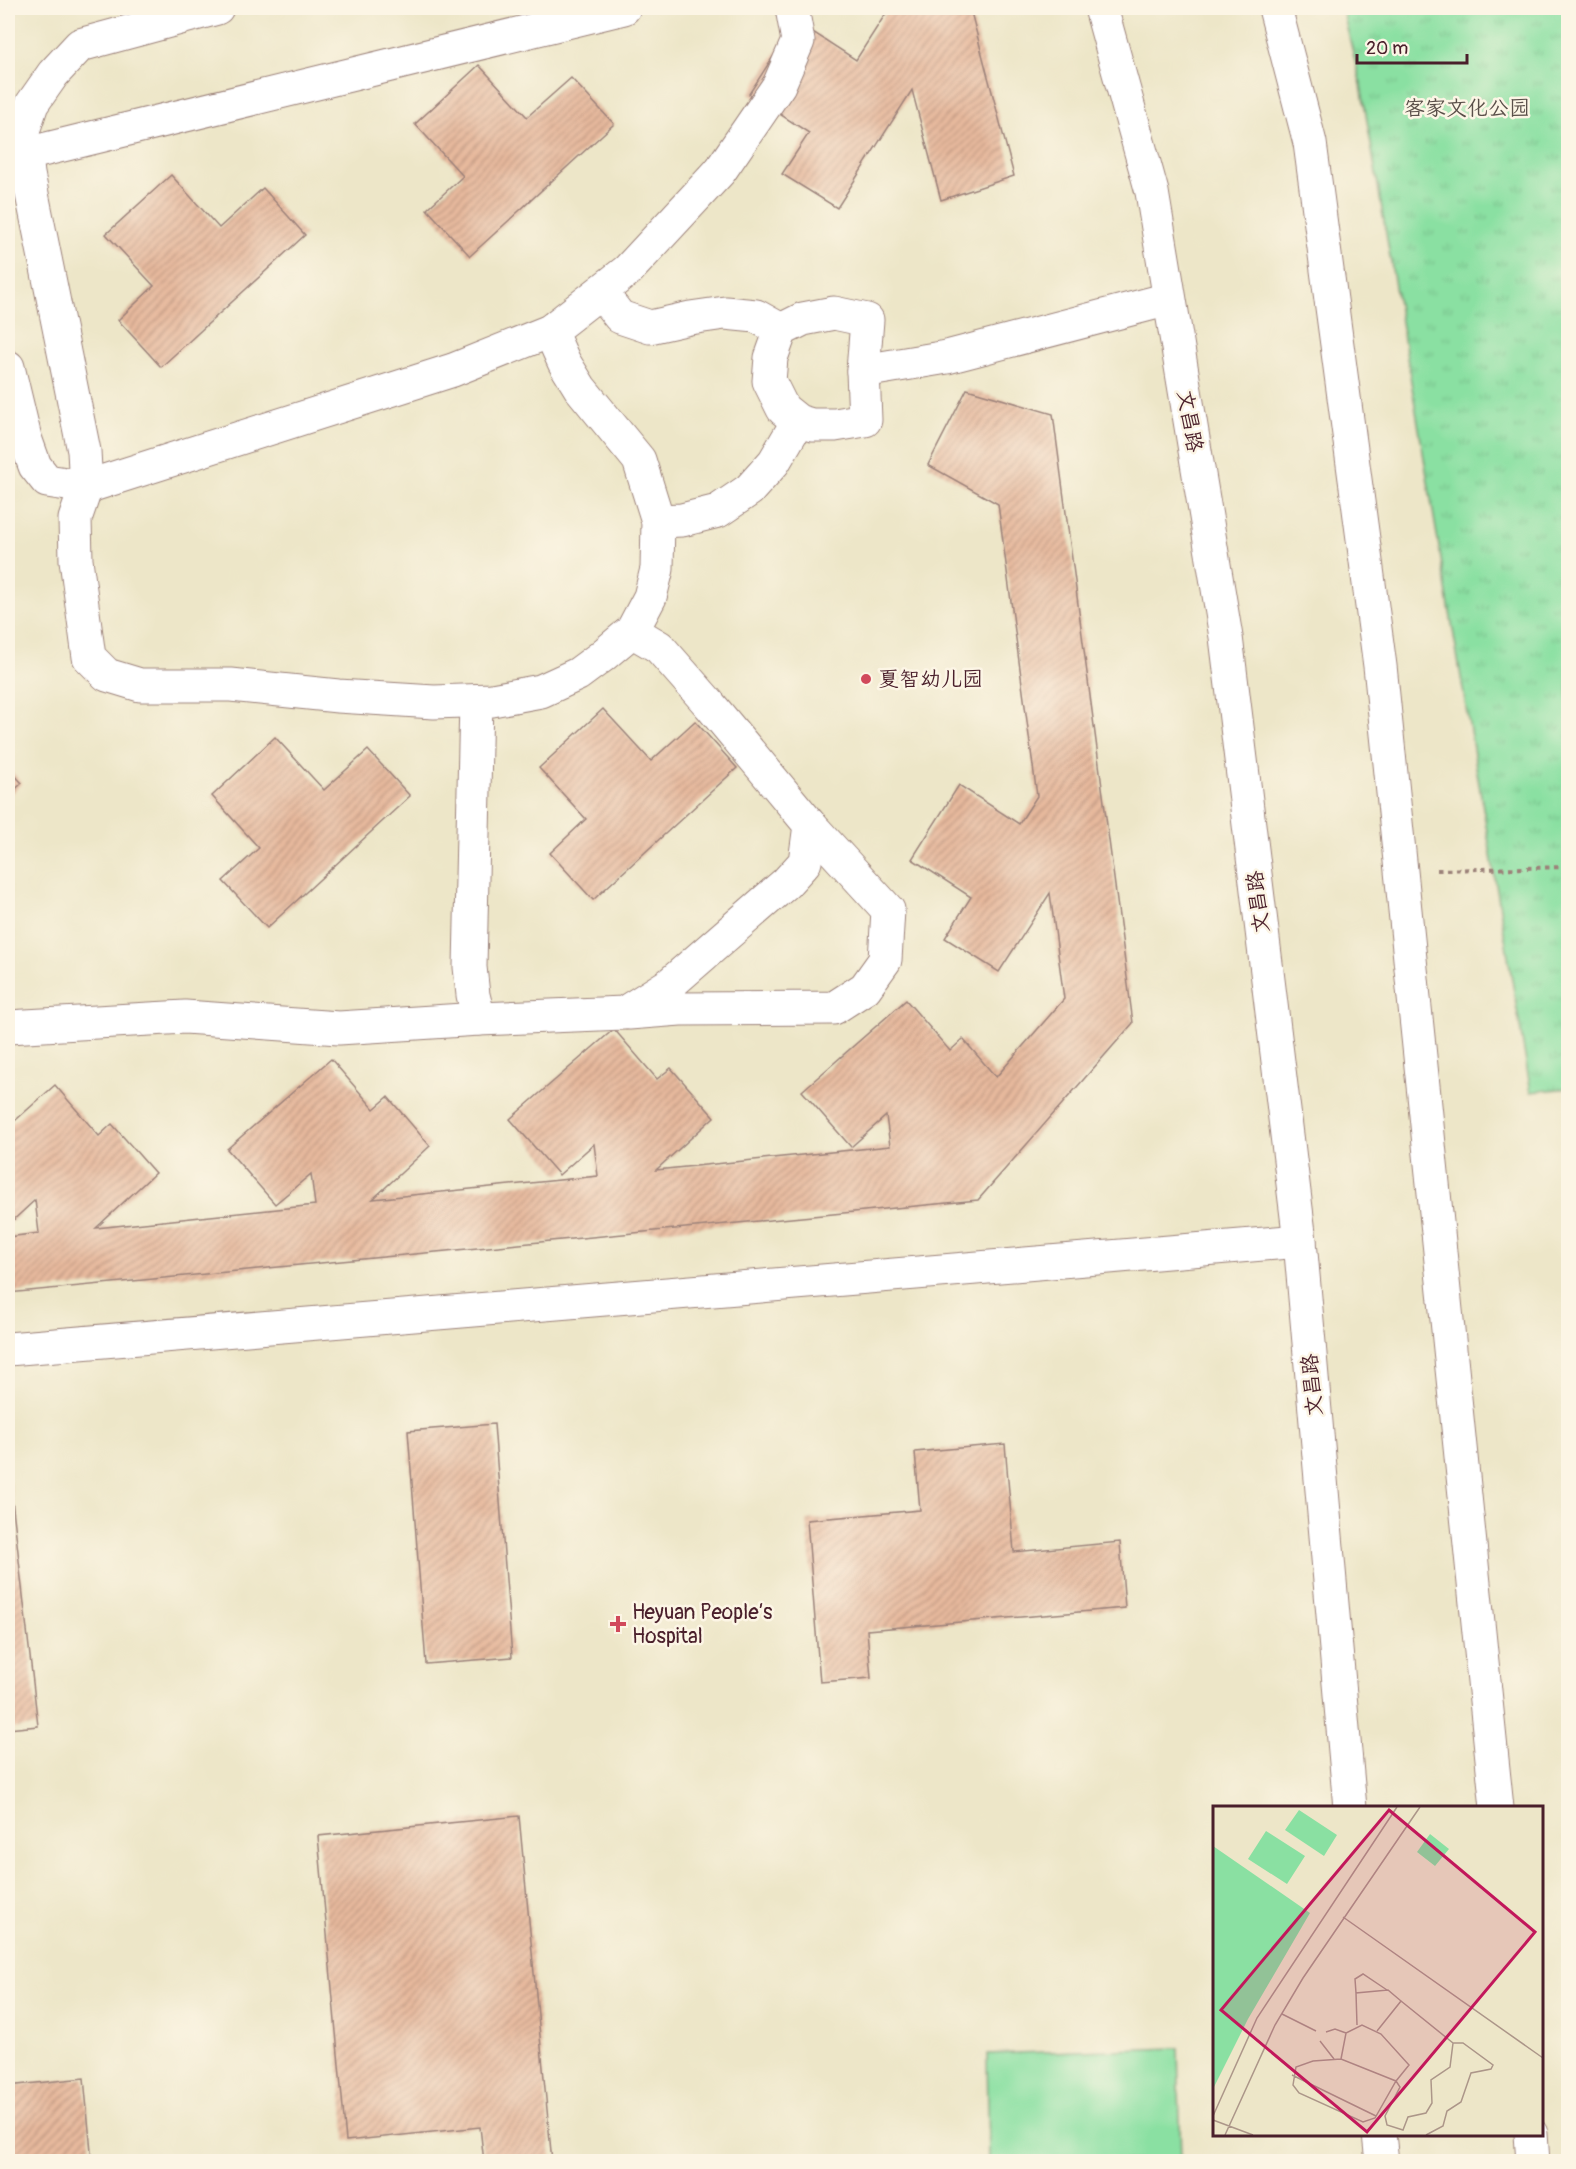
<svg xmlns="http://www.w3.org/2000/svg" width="1576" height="2169" font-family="Pangolin,'LXGW WenKai TC',sans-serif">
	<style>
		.grass { fill: url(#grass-tufts); stroke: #6a8066; stroke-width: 1.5 }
		.pitch { fill: #8ae0a2; stroke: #6a8066; stroke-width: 1.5 }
		.building { fill: url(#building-hatch) }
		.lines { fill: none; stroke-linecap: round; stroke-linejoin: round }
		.minor-casing { stroke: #9c827a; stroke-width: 35 }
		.path { stroke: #9c827a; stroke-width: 4; stroke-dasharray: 4.5 4.5; stroke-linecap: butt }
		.minor { stroke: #fff; stroke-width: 33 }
		.poi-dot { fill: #d1495b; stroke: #fcf5e5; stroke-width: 2 }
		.labels { text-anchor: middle; stroke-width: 5; stroke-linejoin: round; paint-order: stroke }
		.park-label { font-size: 21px; fill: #5a4f49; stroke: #fcf5e5 }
		.street-label { font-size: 21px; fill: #4a1f2b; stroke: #fcf5e5 }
		.poi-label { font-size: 21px; fill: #4a1f2b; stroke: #fcf5e5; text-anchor: start }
		.inset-road { fill: none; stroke: #ac9689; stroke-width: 1.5 }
		.view { fill: #c2185b; fill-opacity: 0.15; stroke: #c2185b; stroke-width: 3 }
		.inset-edge { fill: none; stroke: #4a1f2b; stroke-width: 3 }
	</style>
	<defs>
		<pattern id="grass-tufts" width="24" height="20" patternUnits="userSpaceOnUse" patternTransform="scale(1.5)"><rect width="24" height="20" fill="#8ae0a2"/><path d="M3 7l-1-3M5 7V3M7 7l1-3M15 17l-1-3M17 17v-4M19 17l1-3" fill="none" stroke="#79c08c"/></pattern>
		<pattern id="building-hatch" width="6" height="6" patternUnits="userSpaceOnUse" patternTransform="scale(1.5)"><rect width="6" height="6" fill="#e7b99d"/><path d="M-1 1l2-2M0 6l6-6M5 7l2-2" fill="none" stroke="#bd9680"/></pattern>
	</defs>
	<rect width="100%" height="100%" fill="#fcf5e5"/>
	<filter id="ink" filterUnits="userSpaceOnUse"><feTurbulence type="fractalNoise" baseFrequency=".0167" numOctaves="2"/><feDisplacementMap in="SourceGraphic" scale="12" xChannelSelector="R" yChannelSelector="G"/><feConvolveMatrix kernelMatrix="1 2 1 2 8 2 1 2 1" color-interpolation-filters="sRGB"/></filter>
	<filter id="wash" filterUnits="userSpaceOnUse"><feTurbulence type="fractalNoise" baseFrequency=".008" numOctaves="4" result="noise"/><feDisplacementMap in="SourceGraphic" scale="24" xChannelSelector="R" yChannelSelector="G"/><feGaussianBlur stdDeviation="1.35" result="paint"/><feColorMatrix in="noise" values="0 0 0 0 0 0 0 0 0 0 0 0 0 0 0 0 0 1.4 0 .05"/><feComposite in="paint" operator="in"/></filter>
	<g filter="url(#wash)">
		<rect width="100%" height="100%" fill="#ede6c8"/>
		<polygon class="grass" points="1342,8 1568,8 1568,1088 1531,1092 1361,85"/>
		<polygon class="pitch" points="1178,2048 1181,2161 989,2161 987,2054"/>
		<g id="blocks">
			<g class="building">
				<polygon points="890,8 970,8 1014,176 941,200 912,90 837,208 782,174 809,133 749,94 796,21 856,60 888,10 892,12"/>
				<polygon points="479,65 527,117 571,78 614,124 470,256 427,209 463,176 415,124"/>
				<polygon points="171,175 219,228 263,188 305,235 161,367 118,320 154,286 106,234"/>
				<polygon points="967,389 1053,414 1133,1023 978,1200 8,1293 8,1237 39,1233 35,1200 8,1225 8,1127 55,1085 99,1136 112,1124 155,1173 96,1228 315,1205 311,1174 275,1204 227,1149 331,1059 374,1109 388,1097 430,1146 373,1199 598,1176 594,1144 559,1175 510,1119 614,1029 657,1079 671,1068 714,1117 656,1170 890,1146 886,1116 851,1147 802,1091 906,1000 950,1051 963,1039 996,1077 1064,999 1050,893 999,972 945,938 971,897 912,859 959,785 1019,824 1037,796 998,504 928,465"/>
				<polygon points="603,709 651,761 695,721 737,768 593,900 550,853 586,819 539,768"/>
				<polygon points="275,737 324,790 368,750 410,796 267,928 223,881 259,848 212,796"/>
				<polygon points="8,768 22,783 8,796"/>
				<polygon points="494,1424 512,1657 426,1664 408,1431"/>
				<polygon points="1005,1444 1014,1552 1120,1542 1125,1608 867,1630 871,1678 820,1682 807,1520 920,1510 915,1452"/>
				<polygon points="10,1482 38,1726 8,1729 8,1483"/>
				<polygon points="519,1816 552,2162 484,2162 480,2127 346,2141 318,1836"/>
				<polygon points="84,2078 92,2162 8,2162 8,2086"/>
			</g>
		</g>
	</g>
	<g filter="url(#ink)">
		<use href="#blocks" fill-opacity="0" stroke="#9c827a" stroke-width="1.5"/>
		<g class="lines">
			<g class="minor-casing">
				<g id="minor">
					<polyline points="217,8 80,45 53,74 32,104 23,131 28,174 84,451 86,487 75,519 76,560 89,657 107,675 140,685 231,685 338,696 434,702 492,700 541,691 578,674 601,657 632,631 650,597 657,569 658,521 639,460 580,388 564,362 550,331"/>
					<polyline points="1101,8 1152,192 1226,637 1300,1241 1350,1808"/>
					<polyline points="1275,8 1310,143 1380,666 1497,1808"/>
					<polyline points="26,154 624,8"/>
					<polyline points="601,293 620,317 650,327 690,318 725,313 756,316 781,330"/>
					<polygon points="834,313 867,320 863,371 865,420 835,425 812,425 798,421 783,409 769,381 771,358 781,330 803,319"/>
					<polyline points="8,367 25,438 35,466 47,481 86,487 453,370 550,331 628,270 720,171 779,85 798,41 792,8"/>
					<polyline points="863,371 947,357 1169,299"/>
					<polyline points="658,521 682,520 718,511 749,490 774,462 798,421"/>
					<polyline points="476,701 470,967 473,995 479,1019 624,1013 670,984 786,883 805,862 810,825 710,705 659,647 632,631"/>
					<polyline points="629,1013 680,1009 834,1008 865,988 885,960 888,910 810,825"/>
					<polyline points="8,1027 185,1017 339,1028 479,1019"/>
					<polyline points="8,1349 1300,1241"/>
					<polyline points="1379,2134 1382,2162"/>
					<polyline points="1531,2134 1533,2162"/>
				</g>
			</g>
			<polyline class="path" points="1437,870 1568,867"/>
			<use href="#minor" class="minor"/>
		</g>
	</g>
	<g class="poi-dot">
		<circle cx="866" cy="679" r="6"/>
		<path d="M615 1615h6v6h6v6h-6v6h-6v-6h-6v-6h6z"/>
	</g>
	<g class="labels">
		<g class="park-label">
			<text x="1467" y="115">客家文化公园</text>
		</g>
		<g class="street-label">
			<text transform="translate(1190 421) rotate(80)" y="7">文昌路</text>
			<text transform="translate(1258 902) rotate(-97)" y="7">文昌路</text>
			<text transform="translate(1312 1385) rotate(-95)" y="7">文昌路</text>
		</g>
		<g class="poi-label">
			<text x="878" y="686">夏智幼儿园</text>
			<text x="632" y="1619">Heyuan People’s<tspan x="632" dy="24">Hospital</tspan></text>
		</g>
	</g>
	<g transform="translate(1213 1806)">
		<rect width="330" height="330" fill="#ede6c8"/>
		<path d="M 0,40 L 97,107 L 35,213 L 0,283 Z" fill="#8ae0a2"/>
		<path d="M 86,4 L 124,29 L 111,50 L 72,24 ZM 53,25 L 92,50 L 74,78 L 35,53 ZM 217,28 L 236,43 L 222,60 L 204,46 Z" fill="#8ae0a2"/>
		<path class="inset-road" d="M 130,111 L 330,252M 143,187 L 142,173 L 150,168 L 174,184M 69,208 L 103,225M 144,219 L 143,187 L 175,184 L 188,195 L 164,225M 113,226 L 122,223 L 133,227M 107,235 L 121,253M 128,253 L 133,227 L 149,219 L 168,228 L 196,259 L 183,275 L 128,253 L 100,255 L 83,261 L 80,279 L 86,287 L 150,316 L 162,312 L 183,275 L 187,281 L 172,310 L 174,319 L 190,324 L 195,311 L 213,307 L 219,297 L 218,274 L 237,261 L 240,237 L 188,195M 79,269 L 163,310M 0,310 L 44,212 L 184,1M 0,314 L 40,329M 12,329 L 62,219 L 90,172 L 207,1M 213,329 L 230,320 L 234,305 L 248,296 L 258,267 L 278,263 L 280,259 L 250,237 L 240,237"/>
		<path class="view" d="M 176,4 L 322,126 L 154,326 L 8,204 Z"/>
		<rect width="330" height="330" class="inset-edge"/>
	</g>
	<rect width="1576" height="2169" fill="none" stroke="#fcf5e5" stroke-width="30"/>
	<path d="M1357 54v9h110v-9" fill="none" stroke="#4a1f2b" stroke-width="3"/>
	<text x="1366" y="54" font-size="18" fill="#4a1f2b" stroke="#fcf5e5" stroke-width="4.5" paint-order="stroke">20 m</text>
</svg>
